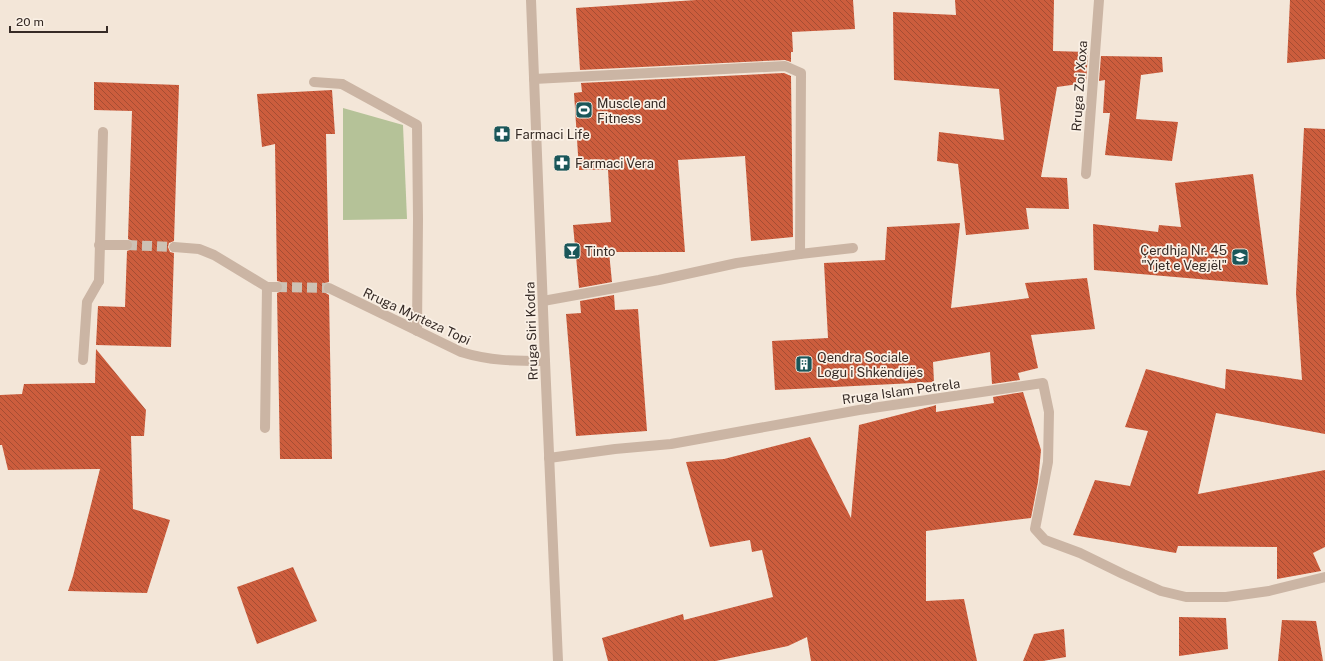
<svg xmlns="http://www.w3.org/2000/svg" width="1325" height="661" font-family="'Public Sans',sans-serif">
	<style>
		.park { fill: #b5c298 }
		.building { fill: url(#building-back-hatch) }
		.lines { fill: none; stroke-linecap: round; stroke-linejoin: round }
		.minor-tunnel { stroke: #cdc1b4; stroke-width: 10; stroke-dasharray: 10 5; stroke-linecap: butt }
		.service { stroke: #cbb5a4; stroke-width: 10 }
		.minor { stroke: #cbb5a4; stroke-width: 10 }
		.tertiary { stroke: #cbb5a4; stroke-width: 10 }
		.labels { text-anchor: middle; stroke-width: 3.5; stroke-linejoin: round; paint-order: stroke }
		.street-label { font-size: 13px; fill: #362b26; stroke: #faf0e5 }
		.poi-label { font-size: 13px; fill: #362b26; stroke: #faf0e5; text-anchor: start }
	</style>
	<defs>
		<pattern id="building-back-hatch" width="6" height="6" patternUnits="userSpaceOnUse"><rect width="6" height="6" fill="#cc5d3d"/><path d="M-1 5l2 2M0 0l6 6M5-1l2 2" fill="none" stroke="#a64d33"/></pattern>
	</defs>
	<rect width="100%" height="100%" fill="#f3e6d8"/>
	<polygon class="park" points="343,108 403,125 407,219 343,220"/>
	<g class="building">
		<polygon points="696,0 853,0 855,29 792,32 793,52 791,52 791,62 785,60 580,70 576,8"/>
		<polygon points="955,0 1054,0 1053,51 1088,52 1086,83 1057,87 1041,177 1067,178 1069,209 1026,208 1029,229 966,235 958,164 937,161 939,132 1004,140 999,89 894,80 893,12 956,15"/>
		<polygon points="1290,0 1325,0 1325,59 1287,63"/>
		<polygon points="1101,56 1162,57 1163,72 1141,75 1136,119 1178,122 1172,161 1105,155 1110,113 1103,113 1105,80 1099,81"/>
		<polygon points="784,73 791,76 793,237 751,241 745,156 678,160 685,252 609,252 612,282 579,288 573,225 611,222 608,170 579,170 574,93 582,92 581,83"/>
		<polygon points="94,82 179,85 174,241 169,243 168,247 170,252 174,253 171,347 96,345 98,306 125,307 127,251 132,249 133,245 132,241 128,239 132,111 94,110"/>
		<polygon points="332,90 335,134 326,134 329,282 325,283 323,288 324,292 329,295 332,459 280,459 277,293 282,291 283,287 281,282 277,281 275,144 262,147 257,94"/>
		<polygon points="1304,128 1325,129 1325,434 1216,413 1198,494 1325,470 1325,547 1313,553 1321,571 1277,579 1277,547 1178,546 1176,553 1073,535 1095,480 1130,486 1148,431 1125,427 1146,369 1225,389 1226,369 1302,380 1296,293"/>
		<polygon points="1253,174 1268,285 1094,270 1093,224 1158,232 1159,225 1181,227 1175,183"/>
		<polygon points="960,223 951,308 1029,298 1025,283 1087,278 1095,329 1031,335 1038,368 1018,373 1020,380 992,384 990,352 933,362 934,382 775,390 772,341 828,338 824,263 885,260 887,227"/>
		<polygon points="614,295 615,310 638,309 647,431 576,436 566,314 581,313 580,301"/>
		<polygon points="96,349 146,410 144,436 131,436 133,509 170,520 147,593 68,591 73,576 100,469 8,470 2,445 0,445 0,395 22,394 24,384 95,383"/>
		<polygon points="1023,392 1041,450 1038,482 1031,518 926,531 926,601 964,599 977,661 811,661 807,637 788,646 716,661 608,661 602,638 683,614 684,620 773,597 762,550 752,552 750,540 710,547 686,462 724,459 810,437 851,518 859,425 933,406 936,405 936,412 994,403 993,397"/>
		<polygon points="293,567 317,621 257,644 237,587"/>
		<polygon points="1179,617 1226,618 1228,649 1179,656"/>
		<polygon points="1282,620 1316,621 1323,661 1278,661"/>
		<polygon points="1064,629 1066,657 1043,661 1023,661 1034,634"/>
	</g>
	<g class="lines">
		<g class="minor-tunnel">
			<polyline points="127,245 174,247"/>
			<polyline points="277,287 329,288"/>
		</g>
		<g class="service">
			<polyline points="534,79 785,66 801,73 800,254"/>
			<polyline points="314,82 342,84"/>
			<polyline points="83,360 87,302 99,281"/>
		</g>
		<g class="minor">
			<polyline points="342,84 417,125 418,219 417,331"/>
			<polyline points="1086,174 1099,0"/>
			<polyline points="99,245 127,245"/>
			<polyline points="174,247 199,249 214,255 267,287 277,287"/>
			<polyline points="99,281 103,132"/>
			<path d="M 329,288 L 461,352 C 490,361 515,361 545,361"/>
			<polyline points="543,301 659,280 737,263 800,254 853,248"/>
			<polyline points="265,428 267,287"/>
			<polyline points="549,458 615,449 671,444 859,410 1043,383 1049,412 1048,462 1035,529 1045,540 1080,553 1123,574 1161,591 1186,597 1226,597 1269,591 1325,577"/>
		</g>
		<polyline class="tertiary" points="531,0 545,361 558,661"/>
	</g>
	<defs>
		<g id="stadium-square" transform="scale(0.9)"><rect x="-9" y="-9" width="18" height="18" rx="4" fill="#1a5659" stroke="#faf0e5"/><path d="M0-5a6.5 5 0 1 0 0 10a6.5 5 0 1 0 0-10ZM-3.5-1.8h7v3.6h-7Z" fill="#fff"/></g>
		<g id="pharmacy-square" transform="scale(0.9)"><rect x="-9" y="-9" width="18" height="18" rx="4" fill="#1a5659" stroke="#faf0e5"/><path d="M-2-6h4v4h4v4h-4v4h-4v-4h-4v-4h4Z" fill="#fff"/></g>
		<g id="bar-square" transform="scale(0.9)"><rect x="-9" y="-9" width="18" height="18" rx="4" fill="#1a5659" stroke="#faf0e5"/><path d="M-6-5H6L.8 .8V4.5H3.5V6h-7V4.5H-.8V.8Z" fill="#fff"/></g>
		<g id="school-square" transform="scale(0.9)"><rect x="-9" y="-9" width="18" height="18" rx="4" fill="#1a5659" stroke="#faf0e5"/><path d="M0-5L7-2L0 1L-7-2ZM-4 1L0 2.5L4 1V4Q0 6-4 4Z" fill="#fff"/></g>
		<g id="building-square" transform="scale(0.9)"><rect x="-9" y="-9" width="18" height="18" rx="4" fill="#1a5659" stroke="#faf0e5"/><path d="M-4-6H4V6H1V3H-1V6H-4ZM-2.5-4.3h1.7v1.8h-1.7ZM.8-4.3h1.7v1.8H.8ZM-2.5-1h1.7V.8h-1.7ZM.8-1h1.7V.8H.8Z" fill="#fff"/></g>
	</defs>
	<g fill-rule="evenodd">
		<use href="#stadium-square" x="584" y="110"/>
		<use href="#pharmacy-square" x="502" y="134"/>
		<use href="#pharmacy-square" x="562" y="163"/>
		<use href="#bar-square" x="572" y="251"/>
		<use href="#school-square" x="1240" y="257"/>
		<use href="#building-square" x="804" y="364"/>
	</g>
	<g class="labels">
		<g class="street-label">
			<text transform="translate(1079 86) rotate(-86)" y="5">Rruga Zoi Xoxa</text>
			<text transform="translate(417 316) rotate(25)" y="5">Rruga Myrteza Topi</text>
			<text transform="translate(531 331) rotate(-92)" y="5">Rruga Siri Kodra</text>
			<text transform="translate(901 391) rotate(-8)" y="5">Rruga Islam Petrela</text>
		</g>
		<g class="poi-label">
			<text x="597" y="108">Muscle and<tspan x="597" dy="15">Fitness</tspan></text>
			<text x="515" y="139">Farmaci Life</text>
			<text x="575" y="168">Farmaci Vera</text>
			<text x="1227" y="255" text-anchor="end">Çerdhja Nr. 45<tspan x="1227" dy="15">"Yjet e Vegjël"</tspan></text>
			<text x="585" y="256">Tinto</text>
			<text x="817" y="362">Qendra Sociale<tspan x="817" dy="15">Logu i Shkëndijës</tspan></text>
		</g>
	</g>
	<path d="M10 26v6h97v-6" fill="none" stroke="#362b26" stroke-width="2"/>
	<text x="16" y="26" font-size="12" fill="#362b26" stroke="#faf0e5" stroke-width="3" paint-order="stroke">20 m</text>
</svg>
